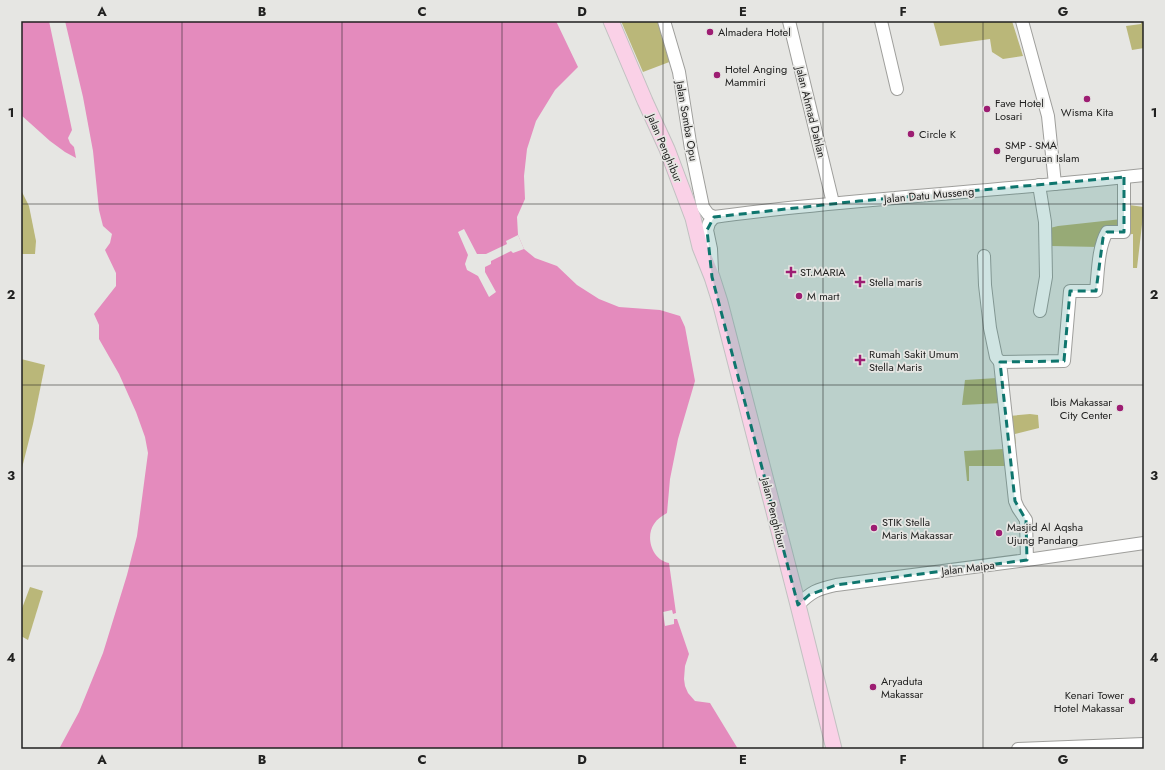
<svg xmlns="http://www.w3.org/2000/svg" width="1165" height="770" font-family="Jost,sans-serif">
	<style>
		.green { fill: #bab779 }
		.water { fill: #e48bbd }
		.pier { fill: #e6e6e3 }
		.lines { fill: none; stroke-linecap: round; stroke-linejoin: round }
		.minor-casing { stroke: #9f9f9c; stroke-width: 14 }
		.major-casing { stroke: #c1c1c1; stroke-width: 17 }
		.minor { stroke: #fff; stroke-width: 12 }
		.major { stroke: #fad1e7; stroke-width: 15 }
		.marked { fill: #0f766e; fill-opacity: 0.2; stroke: #0f766e; stroke-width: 3; stroke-dasharray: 8 5; stroke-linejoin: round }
		.grid { fill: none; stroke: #212120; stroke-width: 1; stroke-opacity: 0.55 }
		.poi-dot { fill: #9d1d72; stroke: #e6e6e3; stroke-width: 1.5 }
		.labels { text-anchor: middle; stroke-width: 3.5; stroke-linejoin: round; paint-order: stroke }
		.poi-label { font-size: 11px; fill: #212120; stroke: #e6e6e3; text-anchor: start }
		.street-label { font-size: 11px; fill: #212120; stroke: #e6e6e3 }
		.neatline { fill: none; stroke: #212120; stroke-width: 1.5 }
		.grid-label { font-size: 13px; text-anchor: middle; font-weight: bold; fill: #212120 }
	</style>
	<rect width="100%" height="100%" fill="#e6e6e3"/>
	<g class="green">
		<polygon points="621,21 659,21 672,61 643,72"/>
		<polygon points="933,21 1012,21 1023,56 1003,59 992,52 990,39 940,46"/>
		<polygon points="1141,21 1144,21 1144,48 1132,50 1126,26 1141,24"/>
		<polygon points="21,190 29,206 36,241 35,254 21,254"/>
		<polygon points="1129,205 1144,207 1137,268 1133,268 1133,234 1107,236 1099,247 1051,246 1046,229 1058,226 1122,219"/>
		<polygon points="21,359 45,365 33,424 21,472"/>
		<polygon points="997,378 1002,403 962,405 965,380"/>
		<polygon points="1030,414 1038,415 1039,428 1015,434 1016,444 1011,444 1009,416"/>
		<polygon points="1004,449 1007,466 969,466 969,481 967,481 964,451"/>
		<polygon points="30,587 43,591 28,640 21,636 21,611"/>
	</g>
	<g class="water">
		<polygon points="21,21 49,21 72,130 68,138 70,143 74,147 76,158 65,152 50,141 21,115"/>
		<path d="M 65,21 L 556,21 L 578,67 L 555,90 L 536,121 L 527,149 L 524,176 L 525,199 L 517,217 L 518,235 L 524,249 L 535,258 L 557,266 L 577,285 L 599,299 L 619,307 L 660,310 L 680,316 L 685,327 L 695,381 L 678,439 L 670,479 L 667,513 C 662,516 657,519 654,524 C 645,537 652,560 669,563 L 676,613 L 673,614 L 672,610 L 663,612 L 665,626 L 674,624 L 674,619 L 677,619 L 689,654 L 685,666 L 684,679 L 685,686 L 688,693 L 695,701 L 710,703 L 738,749 L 59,749 L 79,712 L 103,653 L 127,575 L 137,536 L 148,453 L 145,437 L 136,412 L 119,374 L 99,339 L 99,325 L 94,314 L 116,286 L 116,273 L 105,250 L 110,243 L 112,234 L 103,226 L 99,210 L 93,151 L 83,97 Z"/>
	</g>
	<polygon class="pier" points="464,229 477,254 486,254 507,244 506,241 518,235 524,249 513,253 511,251 491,261 491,264 485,267 485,272 496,292 489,297 478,276 467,270 465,264 468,255 458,232"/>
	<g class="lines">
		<g class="minor-casing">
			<g id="minor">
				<polyline points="664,21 679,72 691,149 703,207 708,214 714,217"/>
				<polyline points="789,21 833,203"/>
				<polyline points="881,21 897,89"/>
				<polyline points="1022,21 1048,116 1055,184"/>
				<polyline points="1039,185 1045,222 1046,277 1040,311"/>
				<path d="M 714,217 C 742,213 770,210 798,207 C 913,195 1029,188 1144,175"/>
				<polyline points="984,256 985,285 990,328 996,357 1000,362"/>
				<polyline points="712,271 711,249 707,230 709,223 714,217"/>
				<path d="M 1027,560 L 1026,520 L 1018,508 L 1015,501 L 1000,362 L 1064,361 L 1070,291 L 1096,291 C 1098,273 1098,247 1107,232 L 1124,232 L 1124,177"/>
				<path d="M 798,605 C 811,592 817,589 836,585 L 1027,560 L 1144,543"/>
				<polyline points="1018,749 1144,744"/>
			</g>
		</g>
		<g class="major-casing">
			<polyline id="major" points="611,21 645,101 667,149 693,218 700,247 712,277 720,302 798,605 834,749"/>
		</g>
		<use href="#minor" class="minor"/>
		<use href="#major" class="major"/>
	</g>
	<path class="marked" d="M 1124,177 L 1124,232 L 1107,232 L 1103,238 L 1096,291 L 1070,291 L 1064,361 L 1000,362 L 1015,501 L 1026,520 L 1027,560 L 836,585 L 809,595 L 798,605 L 712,277 L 707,230 L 714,217 L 859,201 Z"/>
	<path class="grid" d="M 182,21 L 182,749M 342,21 L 342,749M 502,21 L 502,749M 663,21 L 663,749M 823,21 L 823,749M 983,21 L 983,749M 21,204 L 1144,204M 21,385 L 1144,385M 21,566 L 1144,566"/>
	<g class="poi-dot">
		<circle cx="710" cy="32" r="4"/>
		<circle cx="717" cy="75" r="4"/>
		<circle cx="1087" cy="99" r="4"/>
		<circle cx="987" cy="109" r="4"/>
		<circle cx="911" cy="134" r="4"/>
		<circle cx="997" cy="151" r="4"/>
		<path d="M789 266h4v4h4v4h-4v4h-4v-4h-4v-4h4z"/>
		<path d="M858 276h4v4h4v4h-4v4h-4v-4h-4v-4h4z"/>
		<circle cx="799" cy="296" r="4"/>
		<path d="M858 354h4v4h4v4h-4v4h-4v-4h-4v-4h4z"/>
		<circle cx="1120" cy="408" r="4"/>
		<circle cx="874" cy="528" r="4"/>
		<circle cx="999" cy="533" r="4"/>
		<circle cx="873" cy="687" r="4"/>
		<circle cx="1132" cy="701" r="4"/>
	</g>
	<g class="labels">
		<g class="poi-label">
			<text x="718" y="36">Almadera Hotel</text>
			<text x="725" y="73">Hotel Anging<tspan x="725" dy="13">Mammiri</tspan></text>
			<text x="995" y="107">Fave Hotel<tspan x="995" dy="13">Losari</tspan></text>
			<text x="1087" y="116" text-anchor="middle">Wisma Kita</text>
			<text x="919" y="138">Circle K</text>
			<text x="1005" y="149">SMP - SMA<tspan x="1005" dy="13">Perguruan Islam</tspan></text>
			<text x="800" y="276">ST.MARIA</text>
			<text x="869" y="286">Stella maris</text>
			<text x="807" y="300">M mart</text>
			<text x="869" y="358">Rumah Sakit Umum<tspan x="869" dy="13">Stella Maris</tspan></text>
			<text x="1112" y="406" text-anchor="end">Ibis Makassar<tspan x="1112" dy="13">City Center</tspan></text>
			<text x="882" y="526">STIK Stella<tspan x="882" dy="13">Maris Makassar</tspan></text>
			<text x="1007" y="531">Masjid Al Aqsha<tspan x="1007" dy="13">Ujung Pandang</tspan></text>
			<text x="881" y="685">Aryaduta<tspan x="881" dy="13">Makassar</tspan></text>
			<text x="1124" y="699" text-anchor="end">Kenari Tower<tspan x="1124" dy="13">Hotel Makassar</tspan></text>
		</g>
		<g class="street-label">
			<text transform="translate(811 112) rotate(76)" y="4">Jalan Ahmad Dahlan</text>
			<text transform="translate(687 121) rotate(80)" y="4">Jalan Somba Opu</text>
			<text transform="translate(665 148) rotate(67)" y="4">Jalan Penghibur</text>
			<text transform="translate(929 195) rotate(-5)" y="4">Jalan Datu Musseng</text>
			<text transform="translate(774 513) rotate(76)" y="4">Jalan Penghibur</text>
			<text transform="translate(968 568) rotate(-7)" y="4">Jalan Maipa</text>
		</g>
	</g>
	<rect width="1165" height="770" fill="none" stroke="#e6e6e3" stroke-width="44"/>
	<rect x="22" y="22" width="1121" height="726" class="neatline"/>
	<g class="grid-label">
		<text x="102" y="16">A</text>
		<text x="262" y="16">B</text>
		<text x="422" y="16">C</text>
		<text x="582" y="16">D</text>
		<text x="743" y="16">E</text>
		<text x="903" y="16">F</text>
		<text x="1063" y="16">G</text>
		<text x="11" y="117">1</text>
		<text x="1154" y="117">1</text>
		<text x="11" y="299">2</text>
		<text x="1154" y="299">2</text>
		<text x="11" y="480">3</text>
		<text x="1154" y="480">3</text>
		<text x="11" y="662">4</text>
		<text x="1154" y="662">4</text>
		<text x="102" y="764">A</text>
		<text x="262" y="764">B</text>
		<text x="422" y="764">C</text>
		<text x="582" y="764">D</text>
		<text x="743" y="764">E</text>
		<text x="903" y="764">F</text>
		<text x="1063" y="764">G</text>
	</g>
</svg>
